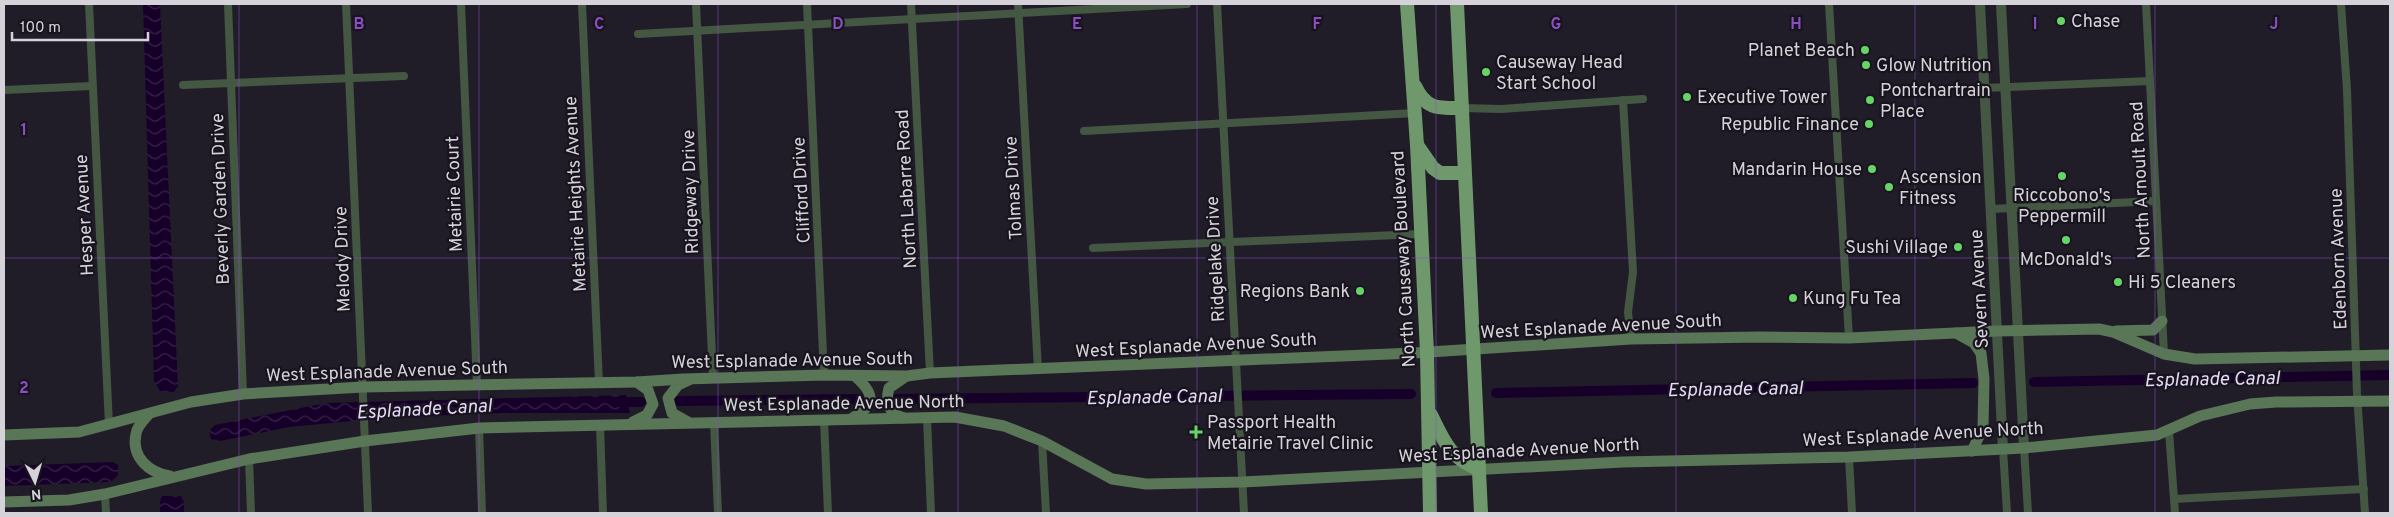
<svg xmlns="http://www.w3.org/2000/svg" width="2394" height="517" font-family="Overpass,sans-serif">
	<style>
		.water { fill: url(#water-waves) }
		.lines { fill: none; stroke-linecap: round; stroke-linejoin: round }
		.canal { stroke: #16002a; stroke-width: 10 }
		.minor { stroke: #445743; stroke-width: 8 }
		.tertiary { stroke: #445743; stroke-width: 10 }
		.secondary { stroke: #597657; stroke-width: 11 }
		.trunk { stroke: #6f996d; stroke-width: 14 }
		.grid { fill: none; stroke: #8d4dc4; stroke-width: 1; stroke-opacity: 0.55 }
		.poi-dot { fill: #66d466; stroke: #18141e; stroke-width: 2 }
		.labels { text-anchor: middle; stroke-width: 4.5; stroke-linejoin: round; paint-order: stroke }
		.poi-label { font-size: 18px; fill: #d5d2d9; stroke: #18141e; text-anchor: start }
		.street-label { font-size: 18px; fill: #d5d2d9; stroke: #18141e }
		.water-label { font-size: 19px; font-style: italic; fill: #e6d8f9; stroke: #18141e }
		.grid-label { font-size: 16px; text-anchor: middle; font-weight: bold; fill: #8d4dc4; stroke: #18141e; stroke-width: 4.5; stroke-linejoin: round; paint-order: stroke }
	</style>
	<defs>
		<pattern id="water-waves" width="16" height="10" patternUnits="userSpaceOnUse" patternTransform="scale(1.25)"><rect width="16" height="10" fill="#16002a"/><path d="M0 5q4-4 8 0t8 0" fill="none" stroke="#372448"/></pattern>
	</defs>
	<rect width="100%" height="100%" fill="#211d28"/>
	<g class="water">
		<polygon points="143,4 160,4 178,386 174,392 160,391 154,381"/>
		<polygon points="626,395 630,413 502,413 384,418 289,427 221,441 211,439 209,431 215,425 326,403"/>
		<polygon points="113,462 118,465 118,475 111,482 4,486 4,466"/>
		<polygon points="162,496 181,496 184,502 184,513 160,513 160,501"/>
	</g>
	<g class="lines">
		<g class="canal">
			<polyline points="2034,382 2390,375"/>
			<polyline points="1496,393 1973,383"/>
			<polyline points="896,399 1411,394"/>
			<polyline points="678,401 859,399"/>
			<polyline points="615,402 641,402"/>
		</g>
		<g class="minor">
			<polyline points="89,4 109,425"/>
			<polyline points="228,4 243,394"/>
			<polyline points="346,4 368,513"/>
			<polyline points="461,4 477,384"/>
			<polyline points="582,4 599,383"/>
			<polyline points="696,4 713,378"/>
			<polyline points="807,4 824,375"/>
			<polyline points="911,4 930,373"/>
			<polyline points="1018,4 1038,370"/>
			<polyline points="1217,4 1244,513"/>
			<polyline points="1829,4 1849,338"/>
			<polyline points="2146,4 2164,354"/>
			<polyline points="2341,4 2347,90 2357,394 2365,513"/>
			<polyline points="638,34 1187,4"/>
			<polyline points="183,85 404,76"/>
			<polyline points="1984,88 2150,81"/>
			<polyline points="4,90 92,86"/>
			<polyline points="1623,100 1633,272 1628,312 1631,339"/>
			<polyline points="1462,108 1501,109 1643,99"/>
			<polyline points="1084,131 1415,113"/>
			<polyline points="1991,209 2156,201"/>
			<polyline points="1093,248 1420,234"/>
			<polyline points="927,418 931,513"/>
			<polyline points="824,420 828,513"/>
			<polyline points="714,423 718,513"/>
			<polyline points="600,425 603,513"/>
			<polyline points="479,428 482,513"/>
			<polyline points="2169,431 2175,513"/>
			<polyline points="1042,441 1046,513"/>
			<polyline points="2024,448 2028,513"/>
			<polyline points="2003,449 2007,513"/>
			<polyline points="1849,457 1852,513"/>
			<polyline points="249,459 251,513"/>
			<polyline points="105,494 106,513"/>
			<polyline points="2174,499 2364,489"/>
		</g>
		<g class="tertiary">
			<polyline points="1980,4 2003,449"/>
			<polyline points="2001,4 2024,448"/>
		</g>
		<g class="secondary">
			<polyline points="2116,331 2153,330 2162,321"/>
			<polyline points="1956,333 1974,343 1981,353 1984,379 1983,428 1972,451"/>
			<path d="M 149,414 C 144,420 137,426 136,434 C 131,457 149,473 170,476"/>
			<path d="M 904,418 C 888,413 885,403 889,388 L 905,377"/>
			<path d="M 851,419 C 875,405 876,395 856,377"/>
			<polyline points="633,422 647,415 653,404 648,390 637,382"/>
			<polyline points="688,422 672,413 668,398 678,385 689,380"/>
			<polyline points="4,435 79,432 191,402 243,394 363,387 637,382 683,379 824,375 907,376 930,373 1414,353 1631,339 1760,337 1849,338 1997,331 2099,329 2113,332 2164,354 2195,359 2390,355"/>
			<polyline points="4,502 69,500 105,494 249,459 365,441 479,428 955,417 1004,426 1042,441 1112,479 1146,484 1242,482 1623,462 1849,457 2024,448 2157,435 2200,416 2250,404 2276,402 2390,401"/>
		</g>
		<g class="trunk">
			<polyline points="1407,4 1417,145 1427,352 1430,513"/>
			<polyline points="1457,4 1481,513"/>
			<path d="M 1415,86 C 1426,110 1439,108 1462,108"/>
			<polyline points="1417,145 1433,168 1440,173 1464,173"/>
			<path d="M 1431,415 C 1444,441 1449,457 1478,469"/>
		</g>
	</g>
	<path class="grid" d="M 239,4 L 239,513M 479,4 L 479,513M 718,4 L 718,513M 958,4 L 958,513M 1197,4 L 1197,513M 1436,4 L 1436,513M 1676,4 L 1676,513M 1915,4 L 1915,513M 2155,4 L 2155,513M 4,258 L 2390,258"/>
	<g class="poi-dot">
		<circle cx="2061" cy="21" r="5"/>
		<circle cx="1865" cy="50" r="5"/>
		<circle cx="1866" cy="65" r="5"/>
		<circle cx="1486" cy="72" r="5"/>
		<circle cx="1687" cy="97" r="5"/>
		<circle cx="1870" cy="100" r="5"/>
		<circle cx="1869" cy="124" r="5"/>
		<circle cx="1872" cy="169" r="5"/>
		<circle cx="2062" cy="176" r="5"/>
		<circle cx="1889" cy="187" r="5"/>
		<circle cx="2066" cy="240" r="5"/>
		<circle cx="1958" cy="247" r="5"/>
		<circle cx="2118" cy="282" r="5"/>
		<circle cx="1360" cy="291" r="5"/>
		<circle cx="1793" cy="298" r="5"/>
		<path d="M1193.5 424.5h5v5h5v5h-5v5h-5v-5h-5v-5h5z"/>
	</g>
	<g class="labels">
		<g class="poi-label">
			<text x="2071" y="27">Chase</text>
			<text x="1855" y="56" text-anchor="end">Planet Beach</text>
			<text x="1496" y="68">Causeway Head<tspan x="1496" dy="21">Start School</tspan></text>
			<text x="1876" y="71">Glow Nutrition</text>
			<text x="1880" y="96">Pontchartrain<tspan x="1880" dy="21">Place</tspan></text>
			<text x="1697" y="103">Executive Tower</text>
			<text x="1859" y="130" text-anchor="end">Republic Finance</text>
			<text x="1862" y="175" text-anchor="end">Mandarin House</text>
			<text x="1899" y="183">Ascension<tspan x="1899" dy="21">Fitness</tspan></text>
			<text x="2062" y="201" text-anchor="middle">Riccobono's<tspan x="2062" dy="21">Peppermill</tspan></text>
			<text x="1948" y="253" text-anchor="end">Sushi Village</text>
			<text x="2066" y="265" text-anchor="middle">McDonald's</text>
			<text x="2128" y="288">Hi 5 Cleaners</text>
			<text x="1350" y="297" text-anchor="end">Regions Bank</text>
			<text x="1803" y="304">Kung Fu Tea</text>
			<text x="1207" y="428">Passport Health<tspan x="1207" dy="21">Metairie Travel Clinic</tspan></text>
		</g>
		<g class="street-label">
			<text transform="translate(2140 180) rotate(-93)" y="6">North Arnoult Road</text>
			<text transform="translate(1013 188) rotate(-93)" y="6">Tolmas Drive</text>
			<text transform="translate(906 189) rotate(-93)" y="6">North Labarre Road</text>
			<text transform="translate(801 190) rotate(-93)" y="6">Clifford Drive</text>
			<text transform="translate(690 192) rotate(-92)" y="6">Ridgeway Drive</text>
			<text transform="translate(454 194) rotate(-92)" y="6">Metairie Court</text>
			<text transform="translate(575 194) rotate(-93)" y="6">Metairie Heights Avenue</text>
			<text transform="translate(220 199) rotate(-92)" y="6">Beverly Garden Drive</text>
			<text transform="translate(84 215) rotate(-93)" y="6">Hesper Avenue</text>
			<text transform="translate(342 259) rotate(-92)" y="6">Melody Drive</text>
			<text transform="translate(1215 259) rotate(-93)" y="6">Ridgelake Drive</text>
			<text transform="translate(1403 259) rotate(-93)" y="6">North Causeway Boulevard</text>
			<text transform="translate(2338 259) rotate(-92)" y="6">Edenborn Avenue</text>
			<text transform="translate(1979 289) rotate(-93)" y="6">Severn Avenue</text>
			<text transform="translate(1601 326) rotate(-3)" y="6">West Esplanade Avenue South</text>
			<text transform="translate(1196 345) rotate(-3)" y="6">West Esplanade Avenue South</text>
			<text transform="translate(792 360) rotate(-1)" y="6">West Esplanade Avenue South</text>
			<text transform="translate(387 371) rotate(-2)" y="6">West Esplanade Avenue South</text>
			<text transform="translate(844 403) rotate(-1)" y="6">West Esplanade Avenue North</text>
			<text transform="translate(1923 434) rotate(-3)" y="6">West Esplanade Avenue North</text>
			<text transform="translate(1519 450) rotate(-3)" y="6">West Esplanade Avenue North</text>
		</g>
		<g class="water-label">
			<text transform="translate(2212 378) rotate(-1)" y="7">Esplanade Canal</text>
			<text transform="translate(1735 388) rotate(-1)" y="7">Esplanade Canal</text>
			<text transform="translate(1154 396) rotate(-1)" y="7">Esplanade Canal</text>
			<text transform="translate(424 408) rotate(-3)" y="7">Esplanade Canal</text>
		</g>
	</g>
	<g class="grid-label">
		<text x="359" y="29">B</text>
		<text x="599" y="29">C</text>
		<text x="838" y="29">D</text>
		<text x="1077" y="29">E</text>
		<text x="1317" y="29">F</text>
		<text x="1556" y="29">G</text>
		<text x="1796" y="29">H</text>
		<text x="2035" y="29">I</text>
		<text x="2274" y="29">J</text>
		<text x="24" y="135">1</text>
		<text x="24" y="393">2</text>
	</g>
	<rect width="2394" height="517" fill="none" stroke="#d5d2d9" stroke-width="10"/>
	<g transform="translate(35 482) rotate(175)" stroke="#18141e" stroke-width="4" paint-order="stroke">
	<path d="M0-4L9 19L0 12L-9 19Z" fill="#d5d2d9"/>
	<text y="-8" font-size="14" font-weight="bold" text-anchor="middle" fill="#d5d2d9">N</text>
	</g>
	<path d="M12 32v8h136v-8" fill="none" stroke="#d5d2d9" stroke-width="2.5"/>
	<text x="20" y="32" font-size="15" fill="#d5d2d9" stroke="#18141e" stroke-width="4" paint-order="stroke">100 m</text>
</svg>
